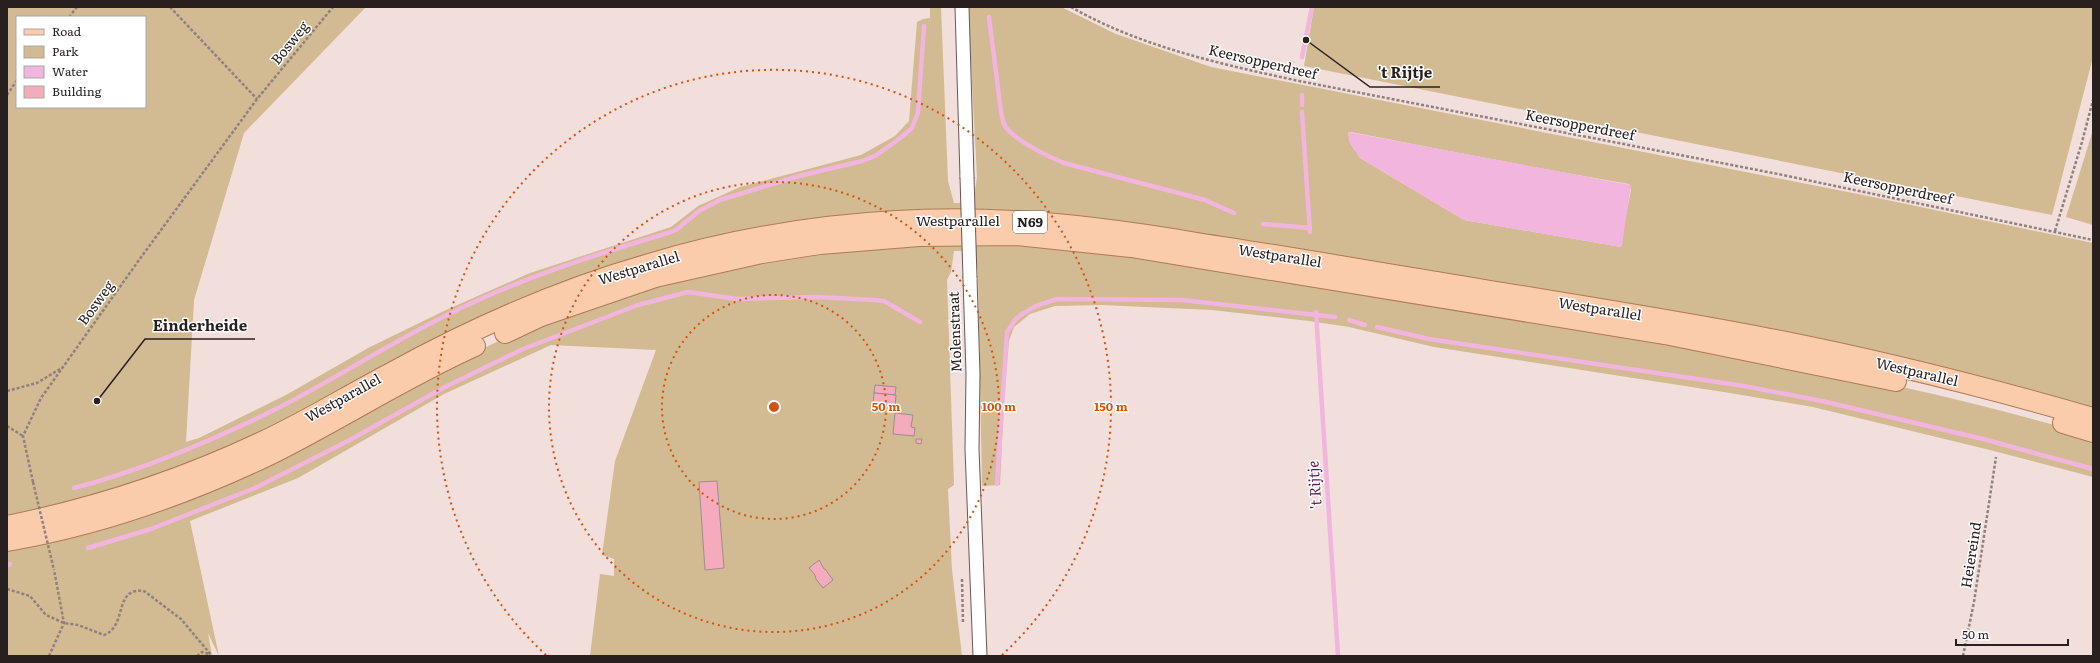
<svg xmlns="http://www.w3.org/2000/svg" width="2100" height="663" font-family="Literata,serif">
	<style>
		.green { fill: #d2ba92; fill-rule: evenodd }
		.water { fill: #f1b5de }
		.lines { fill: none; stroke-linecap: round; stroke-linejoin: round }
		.stream { stroke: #f1b5de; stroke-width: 4.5 }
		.building { fill: #f4acbd; stroke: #9f8d90 }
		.minor-casing { stroke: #695855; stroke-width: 15 }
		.primary-casing { stroke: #ae7a56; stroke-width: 22 }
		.path { stroke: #8e817e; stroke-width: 2.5; stroke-dasharray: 3 2; stroke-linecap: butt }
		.minor { stroke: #fff; stroke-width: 13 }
		.primary { stroke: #faccac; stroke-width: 20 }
		.minor-bridge-casing { stroke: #695855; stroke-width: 15; stroke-linecap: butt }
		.path-bridge { stroke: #8e817e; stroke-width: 2.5; stroke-dasharray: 3 2; stroke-linecap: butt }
		.minor-bridge { stroke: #fff; stroke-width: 13 }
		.ring { fill: none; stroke: #d5530e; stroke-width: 2; stroke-dasharray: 2 4 }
		.labels { text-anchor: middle; stroke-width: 3; stroke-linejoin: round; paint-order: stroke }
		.shield { fill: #fff; stroke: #686362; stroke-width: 1 }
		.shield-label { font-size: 13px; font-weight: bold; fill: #27201f }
		.street-label { font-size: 14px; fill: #27201f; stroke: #fff }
		.water-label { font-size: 15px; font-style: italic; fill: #5d1a4d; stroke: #fff }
		.centre { fill: #d5530e; stroke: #fff; stroke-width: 2 }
		.ring-label { font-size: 12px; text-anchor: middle; font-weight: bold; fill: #d5530e; stroke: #fff; stroke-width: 3; stroke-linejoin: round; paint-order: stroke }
		.leader { fill: none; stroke: #27201f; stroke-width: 1.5 }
		.callout-dot { fill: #27201f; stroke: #fff; stroke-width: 1.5 }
		.callout-label { font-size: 15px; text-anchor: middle; font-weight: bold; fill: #27201f; stroke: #fff; stroke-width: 3; stroke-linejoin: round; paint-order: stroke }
	</style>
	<rect width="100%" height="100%" fill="#f2deda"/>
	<g class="green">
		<path d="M 7,7 L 366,7 L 244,133 L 194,300 L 186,442 L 199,438 L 286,395 L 370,347 L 446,310 L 530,273 L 671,227 L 698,206 L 740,187 L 861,155 L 895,136 L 909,121 L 917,22 L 923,19 L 930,18 L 930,7 L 941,7 L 948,181 L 954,203 L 973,203 L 977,177 L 968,7 L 1061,7 L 1116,34 L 1211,67 L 1868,196 L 2093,243 L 2093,412 C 1886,352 1673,317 1460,282 C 1323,259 1187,230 1048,219 C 922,209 795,221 673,253 C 600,272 528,299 459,333 C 400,362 343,396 284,427 C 252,443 218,457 184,471 L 183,480 L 235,459 L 283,436 L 454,344 L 506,320 L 588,287 L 630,274 L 715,252 L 778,240 L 821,233 L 936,226 L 1043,228 L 1127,238 L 1231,252 L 1709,331 L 1795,348 L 1930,378 L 2093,421 L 2093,428 C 1966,392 1838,363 1708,338 L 1127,243 C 917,215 699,238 506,328 C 397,378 295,443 183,487 L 183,496 C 214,484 244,472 274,457 C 371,411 458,354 559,315 C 580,307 602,297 624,291 C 653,284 682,275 711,268 C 769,255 829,247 888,243 C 1021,234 1143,254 1274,276 C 1345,288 1418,298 1489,310 C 1693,344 1895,378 2093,436 L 2093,477 L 1990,450 L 1813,407 L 1730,393 L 1434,347 L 1349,327 L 1309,321 L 1212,310 L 1102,305 L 1055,306 L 1030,314 L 1014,327 L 1009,341 L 1004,398 L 1000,485 L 982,486 L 978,272 L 974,251 L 954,251 L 951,272 L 947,280 L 954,485 L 948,489 L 952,570 L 962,656 L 590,656 L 600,574 L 614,576 L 614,559 L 602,555 L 615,461 L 656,350 L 551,345 L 444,394 L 298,478 L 190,521 L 219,656 L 208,633 L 212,656 L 7,656 ZM 17,17 L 145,17 L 145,107 L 17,107 ZM 1351,132 C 1444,150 1536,168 1629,184 L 1631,190 L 1623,230 L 1622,245 L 1621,247 L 1464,220 L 1360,158 L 1350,143 L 1348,133 Z"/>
		<polygon points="1314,7 2093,7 2093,57 2052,215 1304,66"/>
		<polygon points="2093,130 2093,225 2066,217"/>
	</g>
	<polygon class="water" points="1348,132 1631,185 1622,245 1621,247 1464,220 1360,158 1350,143"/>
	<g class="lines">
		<g class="stream">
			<path d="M 989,17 L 1001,112 C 1002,116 1003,121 1004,124 C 1011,139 1049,157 1064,163 L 1205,200 L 1234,213"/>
			<polyline points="1302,57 1312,7"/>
			<polyline points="1302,95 1302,105"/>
			<polyline points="1302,112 1310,232"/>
			<polyline points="1263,224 1310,228"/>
			<polyline points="1316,312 1338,656"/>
			<polyline points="1349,320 1365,325"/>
			<polyline points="1377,327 1429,339 1744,386 1822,401 1983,439 2093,469"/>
			<polyline points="997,484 1007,332 1015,320 1022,314 1036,306 1057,299 1182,300 1335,317"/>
			<path d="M 74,488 C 143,470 209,442 274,410 C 334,380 391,342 451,313 C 521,278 594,255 668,233 L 676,230 L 699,211 L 720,200 L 799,176 L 862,161 L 875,156 L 899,139 L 912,128 L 918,112 L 924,26"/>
			<polyline points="88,548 151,529 255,488 348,441 443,388 523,349 638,305 688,292 737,299 815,297 875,300 884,301 920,322"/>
			<polyline points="7,565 10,564"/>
		</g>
	</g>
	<g class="building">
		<polygon points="875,385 896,387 895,395 874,393"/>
		<polygon points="874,393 896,395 895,406 873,404"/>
		<polygon points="895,413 913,415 911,427 915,428 914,436 893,434"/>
		<polygon points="916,439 922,439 921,444 916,443"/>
		<polygon points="717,481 724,568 705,570 699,482"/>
		<polygon points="819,560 824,569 825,569 833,580 823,588 816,579 815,575 809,568"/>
	</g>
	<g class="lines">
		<g class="minor-casing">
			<g id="minor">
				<polyline points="962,7 967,177"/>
				<polyline points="970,278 973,374 972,449 980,656"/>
			</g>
		</g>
		<g class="primary-casing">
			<g id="primary">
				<polyline points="505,333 541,316 655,277 762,253 820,244 919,236 1016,235 1131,247 1670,335 1896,381"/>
				<polyline points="2063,423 2093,432"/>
				<path d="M 7,526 C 96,508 182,480 264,441 C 307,421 347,396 389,374 C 471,329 558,290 649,264 C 765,229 892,214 1014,221 C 1075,224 1137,233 1197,243 C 1283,256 1369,271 1455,285 C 1562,303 1670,319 1776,340 C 1883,361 1989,388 2093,418"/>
				<path d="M 7,541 C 99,525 188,494 273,453 C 341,419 406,377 475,346"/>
			</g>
		</g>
		<g class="path">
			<polyline points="170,7 257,99"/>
			<path d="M 1071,7 C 1141,47 1221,64 1299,81 L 1778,174 L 2093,240"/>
			<polyline points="69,17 77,7"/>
			<polyline points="7,95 17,80"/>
			<polyline points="2055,231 2082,142 2093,100"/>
			<polyline points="7,391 37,383 60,369"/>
			<polyline points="7,426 23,436"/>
			<polyline points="33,482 23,436 41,398 139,260 257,99 333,7"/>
			<polyline points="962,579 963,624"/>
			<path d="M 7,589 L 30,596 L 46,615 L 64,623 L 78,625 L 104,635 C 128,626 113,587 144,591 L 181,619 L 212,656"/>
			<polyline points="49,656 64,623 54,570"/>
			<polyline points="197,656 202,652 209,654"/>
			<polyline points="1963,656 1974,602 1996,457"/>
		</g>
		<use href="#minor" class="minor"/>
		<use href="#primary" class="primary"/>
		<g class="minor-bridge-casing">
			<polyline id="minor-bridge" points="967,177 970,278"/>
		</g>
		<polyline class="path-bridge" points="33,482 54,570"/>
		<use href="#minor-bridge" class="minor-bridge"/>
	</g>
	<g class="ring">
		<circle cx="774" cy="407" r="112"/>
		<circle cx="774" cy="407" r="225"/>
		<path d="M546 655A337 337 0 1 1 1002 655"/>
	</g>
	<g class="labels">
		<rect class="shield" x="1013" y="211" width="34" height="22" rx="3"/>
		<g class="shield-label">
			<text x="1030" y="227">N69</text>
		</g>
		<g class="street-label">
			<text transform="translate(290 43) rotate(-51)" y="5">Bosweg</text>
			<text transform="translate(1263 62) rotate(13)" y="5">Keersopperdreef</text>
			<text transform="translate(1580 125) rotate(11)" y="5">Keersopperdreef</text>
			<text transform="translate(1898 188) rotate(12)" y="5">Keersopperdreef</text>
			<text x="958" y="226">Westparallel</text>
			<text transform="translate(1280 256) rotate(9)" y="5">Westparallel</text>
			<text transform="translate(639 268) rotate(-17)" y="5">Westparallel</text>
			<text transform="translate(96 303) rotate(-54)" y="5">Bosweg</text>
			<text transform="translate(1600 309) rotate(9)" y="5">Westparallel</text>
			<text transform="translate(955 332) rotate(-92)" y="5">Molenstraat</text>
			<text transform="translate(1917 372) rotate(13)" y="5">Westparallel</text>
			<text transform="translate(343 398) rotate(-29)" y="5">Westparallel</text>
			<text transform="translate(1971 555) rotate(-81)" y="5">Heiereind</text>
		</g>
		<g class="water-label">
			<text transform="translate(1315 485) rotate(-94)" y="5">'t Rijtje</text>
		</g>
	</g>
	<circle cx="774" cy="407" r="6" class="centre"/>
	<g class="ring-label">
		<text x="886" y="411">50 m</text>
		<text x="999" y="411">100 m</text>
		<text x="1111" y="411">150 m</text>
	</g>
	<path class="leader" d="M1306 40L1370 87H1440M97 401L145 339H255"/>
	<g class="callout-dot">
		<circle cx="1306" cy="40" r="4"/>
		<circle cx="97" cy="401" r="4"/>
	</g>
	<g class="callout-label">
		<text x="1405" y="78">'t Rijtje</text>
		<text x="200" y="331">Einderheide</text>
	</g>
	<rect width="2100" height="663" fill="none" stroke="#27201f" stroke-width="16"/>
	<rect x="16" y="16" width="130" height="92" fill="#ffffff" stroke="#a9a6a5"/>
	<rect x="24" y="29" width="20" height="6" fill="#faccac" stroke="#a9a6a5"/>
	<text x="52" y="36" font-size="12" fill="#27201f">Road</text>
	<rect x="24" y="46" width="20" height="12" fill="#d2ba92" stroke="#a9a6a5"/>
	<text x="52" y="56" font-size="12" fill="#27201f">Park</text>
	<rect x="24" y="66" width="20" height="12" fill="#f1b5de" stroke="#a9a6a5"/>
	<text x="52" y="76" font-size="12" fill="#27201f">Water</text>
	<rect x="24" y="86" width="20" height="12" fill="#f4acbd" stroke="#a9a6a5"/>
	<text x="52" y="96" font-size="12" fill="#27201f">Building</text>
	<path d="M1956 639v6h112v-6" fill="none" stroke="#27201f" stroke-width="2"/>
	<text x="1962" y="639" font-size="12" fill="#27201f" stroke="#ffffff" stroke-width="3" paint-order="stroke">50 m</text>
</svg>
